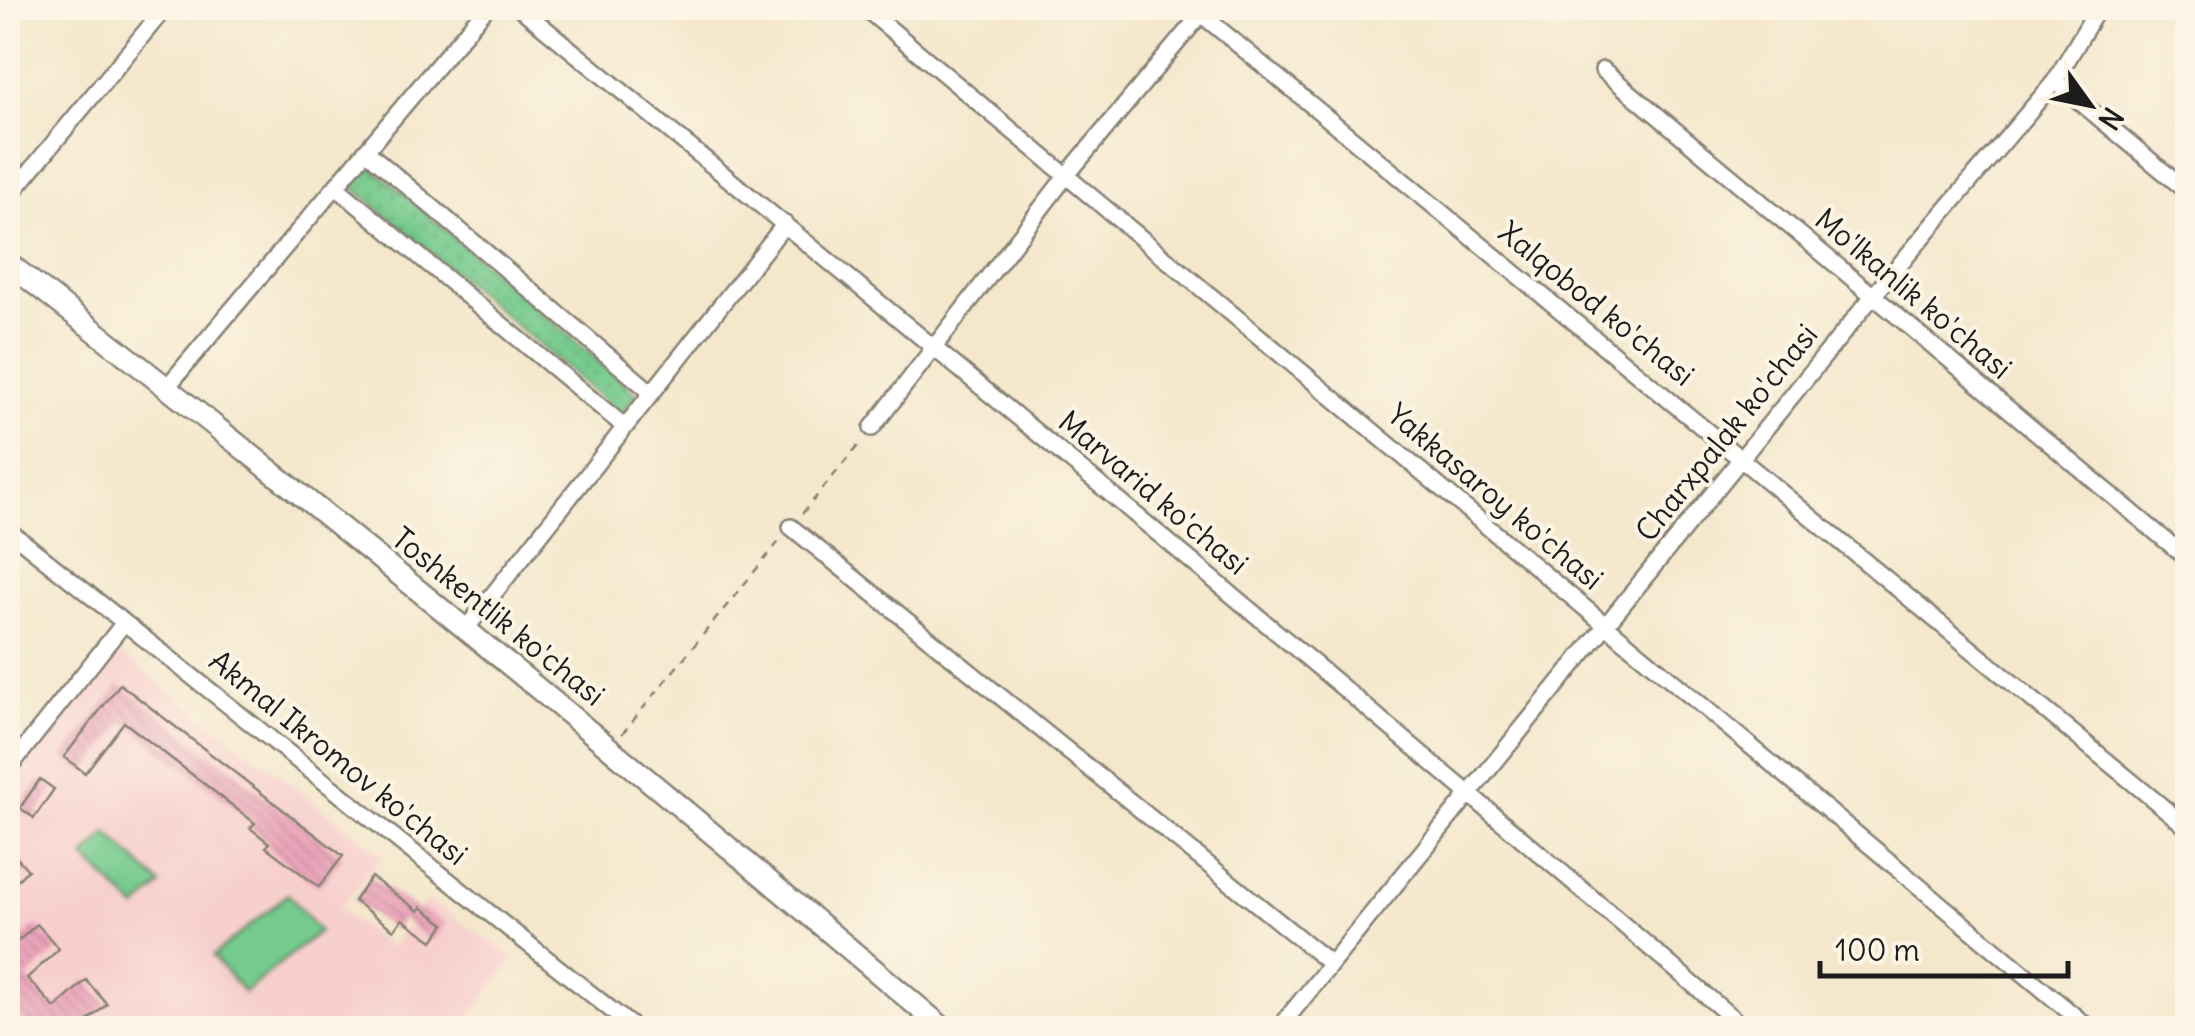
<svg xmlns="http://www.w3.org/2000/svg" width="2195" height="1036" font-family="Delius,sans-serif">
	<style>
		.built { fill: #f7d0ce }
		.grass { fill: url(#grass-dots); stroke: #487354; stroke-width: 2.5 }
		.park { fill: #75ca8d; stroke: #487354; stroke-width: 2.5 }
		.building { fill: url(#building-back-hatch) }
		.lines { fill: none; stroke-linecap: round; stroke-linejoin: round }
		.minor-casing { stroke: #888274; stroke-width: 20 }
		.major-casing { stroke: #888274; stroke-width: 25 }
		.path { stroke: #888274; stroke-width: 2.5; stroke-dasharray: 8 8; stroke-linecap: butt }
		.minor { stroke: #fff; stroke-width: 15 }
		.major { stroke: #fff; stroke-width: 20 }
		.labels { text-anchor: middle; stroke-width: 8; stroke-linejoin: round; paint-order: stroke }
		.street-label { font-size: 30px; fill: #1c1c1c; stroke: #fcf5e5 }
	</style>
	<defs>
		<pattern id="grass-dots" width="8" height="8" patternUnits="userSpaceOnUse" patternTransform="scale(2.5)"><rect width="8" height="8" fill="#75ca8d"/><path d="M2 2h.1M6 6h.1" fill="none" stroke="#65ad79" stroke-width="1.8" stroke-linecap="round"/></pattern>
		<pattern id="building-back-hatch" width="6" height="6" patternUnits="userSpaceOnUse" patternTransform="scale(2.5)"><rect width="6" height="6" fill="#eaa3b9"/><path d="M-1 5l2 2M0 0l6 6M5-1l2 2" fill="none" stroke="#c88c9e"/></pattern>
	</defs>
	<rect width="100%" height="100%" fill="#fcf5e5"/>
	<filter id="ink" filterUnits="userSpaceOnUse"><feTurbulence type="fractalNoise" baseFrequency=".01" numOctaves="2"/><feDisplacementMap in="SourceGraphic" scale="20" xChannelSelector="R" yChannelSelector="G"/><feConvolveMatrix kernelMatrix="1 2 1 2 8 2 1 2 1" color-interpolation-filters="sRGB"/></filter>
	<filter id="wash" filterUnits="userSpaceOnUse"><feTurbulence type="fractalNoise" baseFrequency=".0048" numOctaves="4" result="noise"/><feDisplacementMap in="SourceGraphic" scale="40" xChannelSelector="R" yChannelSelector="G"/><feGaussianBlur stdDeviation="2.25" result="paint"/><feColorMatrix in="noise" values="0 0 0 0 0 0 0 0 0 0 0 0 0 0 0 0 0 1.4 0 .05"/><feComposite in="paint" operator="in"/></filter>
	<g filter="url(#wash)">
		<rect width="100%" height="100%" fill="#f4e7cc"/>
		<polygon class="built" points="117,650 382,855 339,909 390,948 427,899 514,958 461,1028 8,1028 8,786"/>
		<polygon class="grass" points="371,166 638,395 621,415 353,187"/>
		<g class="park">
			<polygon points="108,833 161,885 137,909 84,857"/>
			<polygon points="288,894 319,931 244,993 213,956"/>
		</g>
		<g id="blocks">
			<g class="building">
				<polygon points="120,684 343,856 319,887 266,847 269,843 250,828 255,823 124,722 85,773 64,757"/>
				<polygon points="40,779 54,789 34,818 20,808"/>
				<polygon points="8,848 28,870 8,889"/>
				<polygon points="371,877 419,911 421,907 445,924 433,941 402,919 394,930 354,901"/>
				<polygon points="37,924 59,949 27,978 55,1008 86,980 107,1004 80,1028 29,1028 8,1004 8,950"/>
			</g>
		</g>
	</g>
	<g filter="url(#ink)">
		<use href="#blocks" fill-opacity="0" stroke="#888274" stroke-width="2.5"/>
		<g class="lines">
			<g class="minor-casing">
				<g id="minor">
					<path d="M 520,8 C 931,344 1341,682 1744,1028"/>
					<polyline points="865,8 2089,1028"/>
					<polyline points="1603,70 2188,559"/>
					<polyline points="2055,81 2188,192"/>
					<polyline points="366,151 652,393"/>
					<polyline points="336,187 625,427"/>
					<polyline points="8,198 165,8"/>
					<polyline points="167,387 486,8"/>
					<polyline points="872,428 1066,176 1201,14 2188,828"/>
					<polyline points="791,527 1331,964"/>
					<polyline points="8,530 634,1028"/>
					<polyline points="465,630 785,224"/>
					<polyline points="8,769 124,623"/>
					<polyline points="1279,1028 1873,296 2055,81 2098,8"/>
				</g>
			</g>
			<g class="major-casing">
				<path id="major" d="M 8,263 C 326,510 636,768 943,1028"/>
			</g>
			<g class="path">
				<polyline points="802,514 861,442"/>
				<polyline points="622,734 781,539"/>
			</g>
			<use href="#minor" class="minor"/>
			<use href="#major" class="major"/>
		</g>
	</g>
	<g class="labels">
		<g class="street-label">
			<text transform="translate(1913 294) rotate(40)" y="10">Mo'lkanlik ko'chasi</text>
			<text transform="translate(1596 304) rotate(39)" y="10">Xalqobod ko'chasi</text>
			<text transform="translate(1727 433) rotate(-51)" y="10">Charxpalak ko'chasi</text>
			<text transform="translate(1153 493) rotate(40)" y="10">Marvarid ko'chasi</text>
			<text transform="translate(1495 497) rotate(40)" y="10">Yakkasaroy ko'chasi</text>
			<text transform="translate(498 617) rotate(39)" y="10">Toshkentlik ko'chasi</text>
			<text transform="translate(338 758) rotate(39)" y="10">Akmal Ikromov ko'chasi</text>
		</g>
	</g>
	<rect width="2195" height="1036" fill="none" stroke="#fcf5e5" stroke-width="40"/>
	<g transform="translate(2090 105) rotate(123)" stroke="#fcf5e5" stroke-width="8" paint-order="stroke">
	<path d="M0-8L18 38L0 25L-18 38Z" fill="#1c1c1c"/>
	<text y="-15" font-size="28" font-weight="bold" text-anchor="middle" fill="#1c1c1c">N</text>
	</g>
	<path d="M1820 961v15h248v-15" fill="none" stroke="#1c1c1c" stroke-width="5"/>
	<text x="1835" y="961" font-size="30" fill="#1c1c1c" stroke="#fcf5e5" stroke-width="8" paint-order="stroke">100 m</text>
</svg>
